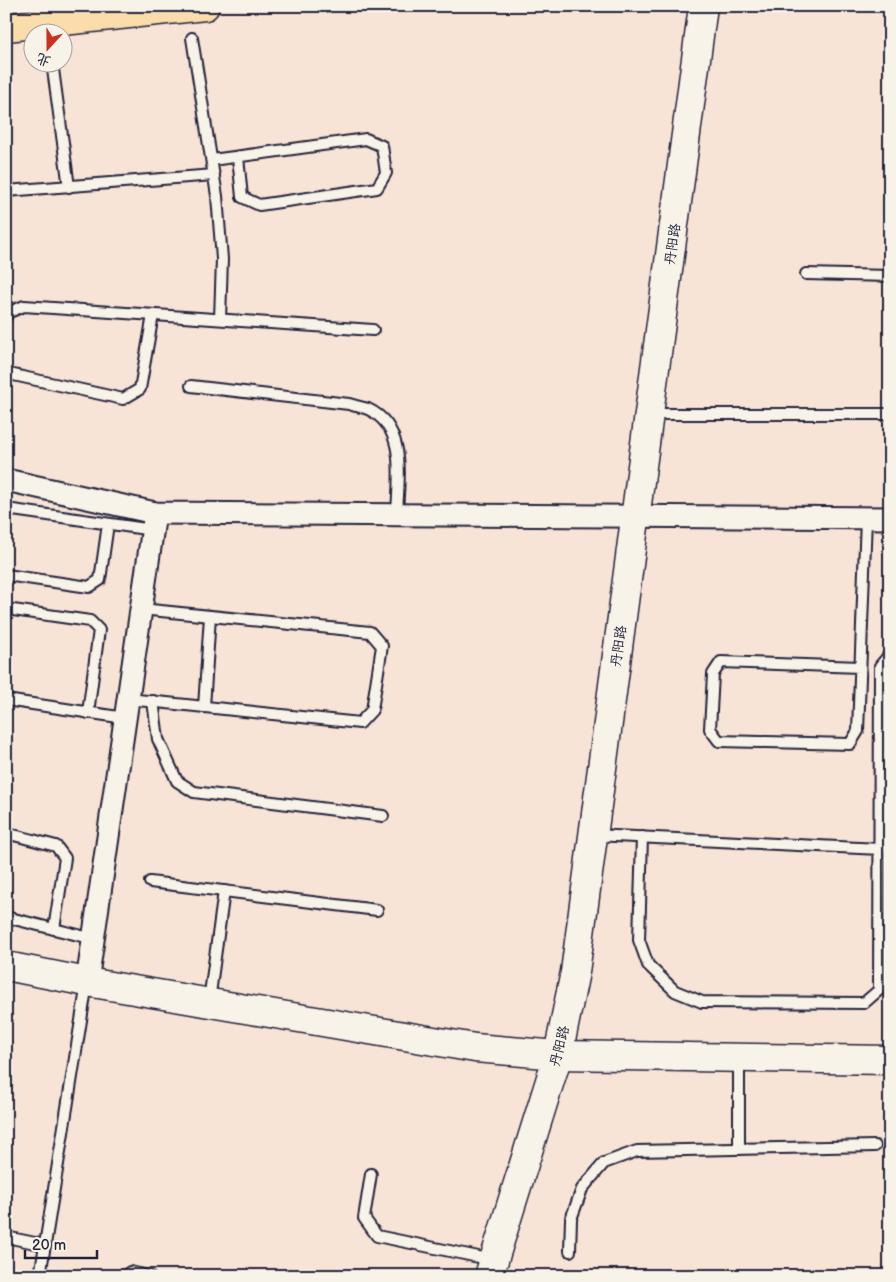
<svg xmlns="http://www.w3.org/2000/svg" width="896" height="1282" font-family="'Balsamiq Sans','LXGW WenKai TC',sans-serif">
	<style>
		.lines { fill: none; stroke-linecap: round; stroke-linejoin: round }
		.service-casing { stroke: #22223b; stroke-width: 14 }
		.minor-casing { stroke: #22223b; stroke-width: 25 }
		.secondary-casing { stroke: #22223b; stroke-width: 31 }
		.trunk-casing { stroke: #22223b; stroke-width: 31 }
		.service { stroke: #f7f3e8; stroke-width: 10 }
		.minor { stroke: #f7f3e8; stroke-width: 21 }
		.secondary { stroke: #f7f3e8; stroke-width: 28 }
		.trunk { stroke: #faddab; stroke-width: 28 }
		.labels { text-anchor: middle; stroke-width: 5; stroke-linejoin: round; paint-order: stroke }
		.street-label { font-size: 14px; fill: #22223b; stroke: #f7f3e8 }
	</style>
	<rect width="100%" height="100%" fill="#f8e4d7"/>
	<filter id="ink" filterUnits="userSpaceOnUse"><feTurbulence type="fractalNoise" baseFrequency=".02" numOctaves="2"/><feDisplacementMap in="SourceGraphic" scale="10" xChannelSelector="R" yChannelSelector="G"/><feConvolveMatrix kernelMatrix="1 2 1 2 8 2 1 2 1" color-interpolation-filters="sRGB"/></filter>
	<g filter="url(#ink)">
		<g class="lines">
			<g class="service-casing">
				<g id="service">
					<polyline points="192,38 217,196 222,259 220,319"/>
					<polyline points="52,62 69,187"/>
					<polyline points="212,160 366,139 382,146 386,173 377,188 259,205 242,197 238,157"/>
					<polyline points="6,191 214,175"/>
					<polyline points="806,274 890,276"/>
					<polyline points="6,317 7,313 24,306 373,330"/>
					<polyline points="6,370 9,374 123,399 140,389 153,315"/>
					<path d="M 191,386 L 349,404 C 355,406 362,407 368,409 C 408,428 398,479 397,515"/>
					<polyline points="651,414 890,414"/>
					<polyline points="6,509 153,530"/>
					<polyline points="6,575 89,587 100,580 108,524"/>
					<polyline points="6,609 90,621 99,630 88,713"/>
					<polyline points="860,667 721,662 713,674 710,729 719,741 850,744 858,731 866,518"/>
					<polyline points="128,699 360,723 372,710 382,646 370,632 141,609"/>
					<polyline points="6,700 125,718"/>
					<polyline points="153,701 158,739 177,781 194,792 383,816"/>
					<polyline points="204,707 210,616"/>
					<polyline points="6,833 56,846 65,858 54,929"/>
					<polyline points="594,835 880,849"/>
					<polyline points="642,837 639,940 648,965 675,991 702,1002 864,1003 879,990 880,666 890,654"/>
					<polyline points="150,882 377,910"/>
					<polyline points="6,917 94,939"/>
					<polyline points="209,1001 224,891"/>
					<polyline points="739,1149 739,1059"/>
					<polyline points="371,1174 364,1218 377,1236 493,1260"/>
					<polyline points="6,1237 45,1245"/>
					<polyline points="570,1251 571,1219 582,1189 604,1163 637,1151 875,1146"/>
					<polyline points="40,1276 87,983"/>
					<polyline points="124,1276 130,1272 149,1276"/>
				</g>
			</g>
			<g class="minor-casing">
				<g id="minor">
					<polyline points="6,480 155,513 890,518"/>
					<polyline points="87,982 155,513"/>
				</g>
			</g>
			<g class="secondary-casing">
				<g id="secondary">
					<polyline points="6,966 87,982 475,1048 558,1055 890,1060"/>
					<polyline points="489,1276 558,1055 575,972 703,6"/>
				</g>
			</g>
			<g class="trunk-casing">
				<polyline id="trunk" points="6,27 205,6"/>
			</g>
			<use href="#service" class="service"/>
			<use href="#minor" class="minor"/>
			<use href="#secondary" class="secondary"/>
			<use href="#trunk" class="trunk"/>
		</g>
	</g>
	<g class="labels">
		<g class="street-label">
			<text transform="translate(672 244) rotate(-82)" y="5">丹阳路</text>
			<text transform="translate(618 646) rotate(-82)" y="5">丹阳路</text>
			<text transform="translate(559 1046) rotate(-76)" y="5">丹阳路</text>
		</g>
	</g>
	<rect width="896" height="1282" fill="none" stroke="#f7f3e8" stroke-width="25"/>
	<rect x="12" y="12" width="871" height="1257" fill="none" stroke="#22223b" stroke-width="2" filter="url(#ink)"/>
	<g transform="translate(48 48) rotate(201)"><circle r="24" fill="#f7f3e8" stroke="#a29fa3"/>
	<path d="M0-4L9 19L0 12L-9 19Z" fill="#c8321e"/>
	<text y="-8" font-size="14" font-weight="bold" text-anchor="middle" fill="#22223b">北</text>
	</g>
	<path d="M25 1250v8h72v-8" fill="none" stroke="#22223b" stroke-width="2.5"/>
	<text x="32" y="1250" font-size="15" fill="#22223b" stroke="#f7f3e8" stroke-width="4" paint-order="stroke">20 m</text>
</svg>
